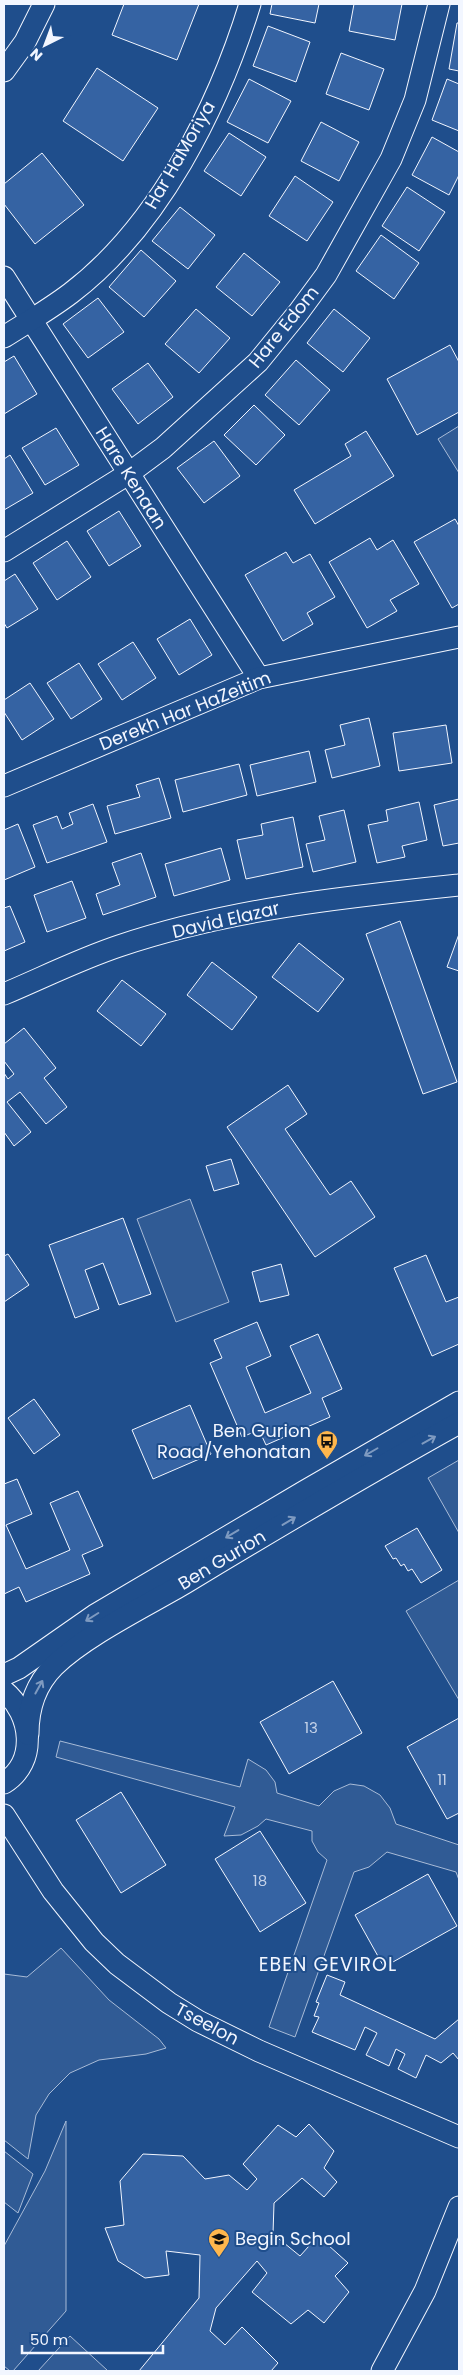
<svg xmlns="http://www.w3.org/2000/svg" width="463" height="2375" font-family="Poppins,sans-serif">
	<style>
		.built { fill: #305b95; stroke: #a8bbd7 }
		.building { fill: #3563a3; stroke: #f2f6ff }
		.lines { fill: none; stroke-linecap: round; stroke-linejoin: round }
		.minor-casing { stroke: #f2f6ff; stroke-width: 23 }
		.minor { stroke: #1f4e8c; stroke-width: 21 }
		.oneway { stroke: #7e9ac0 }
		.labels { text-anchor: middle; stroke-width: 4; stroke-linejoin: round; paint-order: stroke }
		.number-label { font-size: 15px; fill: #c3d1e8 }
		.street-label { font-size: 18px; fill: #f2f6ff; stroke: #1f4e8c }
		.poi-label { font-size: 18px; fill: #f2f6ff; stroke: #1f4e8c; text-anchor: end }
		.neighbourhood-label { font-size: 19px; letter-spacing: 1px; fill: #f2f6ff; stroke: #1f4e8c }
	</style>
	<rect width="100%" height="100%" fill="#1f4e8c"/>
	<g class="built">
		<polygon points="459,426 459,473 438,439"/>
		<polygon points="190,1199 229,1302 176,1322 137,1219"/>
		<polygon points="459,1460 459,1533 428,1478"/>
		<polygon points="459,1580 459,1700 406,1611"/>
		<polygon points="60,1741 240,1787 248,1759 266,1770 275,1782 277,1793 319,1806 334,1791 350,1784 364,1786 380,1795 390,1808 396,1824 459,1845 459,1880 456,1872 387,1852 369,1867 354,1872 295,2037 269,2027 327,1860 318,1852 312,1841 312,1831 266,1819 258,1826 241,1835 224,1836 235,1807 56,1757"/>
		<polygon points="61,1948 109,2000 159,2039 166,2048 146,2054 99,2060 70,2073 49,2094 36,2115 28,2159 4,2140 4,1974 27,1977"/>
		<polygon points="66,2121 66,2311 13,2371 10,2371 4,2366 4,2246 45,2171"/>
		<polygon points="4,2151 33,2174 18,2213 4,2202"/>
		<polygon points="70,2336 107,2370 106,2371 38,2371"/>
	</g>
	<g class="building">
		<polygon points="124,4 199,4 177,60 112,35"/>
		<polygon points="272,4 319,4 315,23 270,14"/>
		<polygon points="354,4 402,4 395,40 349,31"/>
		<polygon points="457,23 459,23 459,71 449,69"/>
		<polygon points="268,26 310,42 296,82 253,66"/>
		<polygon points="341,53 384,69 369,110 326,94"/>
		<polygon points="97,68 158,108 123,161 63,121"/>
		<polygon points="249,79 291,101 268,143 227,122"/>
		<polygon points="447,79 459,84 459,131 432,120"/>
		<polygon points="321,122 359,142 339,181 301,161"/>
		<polygon points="229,133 266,157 241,196 204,171"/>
		<polygon points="432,137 459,152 459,175 449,195 412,175"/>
		<polygon points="42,153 84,205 35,244 4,204 4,184"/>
		<polygon points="295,176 333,202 307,241 269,216"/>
		<polygon points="407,187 445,212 419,251 382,226"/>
		<polygon points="180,207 215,235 188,269 152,241"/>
		<polygon points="381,235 419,263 394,299 356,271"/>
		<polygon points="141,250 176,281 144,317 109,287"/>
		<polygon points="244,253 280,282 252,316 216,287"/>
		<polygon points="98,298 124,332 88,358 63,324"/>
		<polygon points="196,309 230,338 199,373 165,344"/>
		<polygon points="334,309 370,338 343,372 307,343"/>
		<polygon points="450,345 459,362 459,412 417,435 387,379"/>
		<polygon points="14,356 37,394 4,414 4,362"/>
		<polygon points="296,360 330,390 299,425 265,395"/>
		<polygon points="148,363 173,397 138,424 112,389"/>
		<polygon points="254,405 285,435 256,465 224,435"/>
		<polygon points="56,428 79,465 45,485 22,448"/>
		<polygon points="366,431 394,476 315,524 294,490 351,456 345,444"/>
		<polygon points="214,441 240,476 204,503 177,468"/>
		<polygon points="10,455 33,493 4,510 4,459"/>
		<polygon points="119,511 141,546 109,566 87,531"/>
		<polygon points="455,519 459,526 459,604 452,608 414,542"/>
		<polygon points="370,538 377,550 393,540 419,584 390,600 397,611 367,628 329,562"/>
		<polygon points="67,541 91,577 57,600 33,563"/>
		<polygon points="286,552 293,563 310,554 335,597 307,613 313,624 283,641 245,575"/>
		<polygon points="15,574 38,609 7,628 4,623 4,581"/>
		<polygon points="190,619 212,655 179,675 157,639"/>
		<polygon points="133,642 156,678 122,700 98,664"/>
		<polygon points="79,663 102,699 71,719 47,683"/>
		<polygon points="30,683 54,719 22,740 4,712 4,700"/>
		<polygon points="369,718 380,766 332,778 325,750 345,745 340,725"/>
		<polygon points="446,725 452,763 399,771 393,733"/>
		<polygon points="309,751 316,782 257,796 250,765"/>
		<polygon points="239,764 247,795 183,812 175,780"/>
		<polygon points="159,778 171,818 115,834 107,806 140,797 136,785"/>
		<polygon points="459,799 459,843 443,846 434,805"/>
		<polygon points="419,802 427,840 402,846 405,857 377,863 368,825 388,821 386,810"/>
		<polygon points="93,804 107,842 47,863 33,825 57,816 62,829 73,824 69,813"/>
		<polygon points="344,810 356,862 313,872 306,844 325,840 319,816"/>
		<polygon points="293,817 303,867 246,879 237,840 263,835 261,824"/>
		<polygon points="18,824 35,867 4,880 4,830"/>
		<polygon points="221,848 230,880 174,896 165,864"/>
		<polygon points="141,853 156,897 103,915 96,894 120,885 112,863"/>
		<polygon points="72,881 86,918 47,932 34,895"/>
		<polygon points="10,906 25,942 4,951 4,908"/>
		<polygon points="400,921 457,1082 423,1094 366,934"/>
		<polygon points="459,934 459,971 447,967"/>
		<polygon points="299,943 344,979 318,1012 272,977"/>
		<polygon points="212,962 257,997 232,1030 187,995"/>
		<polygon points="122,980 166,1014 141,1046 97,1011"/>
		<polygon points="24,1028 56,1068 44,1078 67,1107 46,1124 20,1092 7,1102 31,1132 14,1146 4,1132 4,1073 8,1079 14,1074 4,1061 4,1044"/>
		<polygon points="288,1085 307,1114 285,1129 330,1195 351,1181 375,1217 315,1257 227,1127"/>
		<polygon points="231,1159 239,1184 214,1191 206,1166"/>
		<polygon points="123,1218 151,1294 119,1305 103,1263 85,1270 99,1309 75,1318 49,1245"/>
		<polygon points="8,1254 29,1285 4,1302 4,1256"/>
		<polygon points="426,1255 446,1302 459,1297 459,1344 432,1356 394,1268"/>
		<polygon points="281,1264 289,1295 260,1302 252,1272"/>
		<polygon points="257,1322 271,1356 246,1367 265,1413 311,1393 290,1346 318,1334 342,1389 322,1398 330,1417 266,1445 259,1430 242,1437 210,1363 222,1358 214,1340"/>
		<polygon points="34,1399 60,1435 34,1454 8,1418"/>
		<polygon points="190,1405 211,1454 153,1479 132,1430"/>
		<polygon points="17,1479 32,1514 6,1525 26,1569 70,1550 50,1503 78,1491 103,1546 82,1555 90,1574 26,1602 19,1587 4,1594 4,1484"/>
		<polygon points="417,1528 442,1570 421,1583 412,1569 408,1571 404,1564 401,1566 396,1558 393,1559 385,1546"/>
		<polygon points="333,1681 362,1733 289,1774 260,1722"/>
		<polygon points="459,1718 459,1813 447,1819 407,1747"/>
		<polygon points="121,1792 166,1865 121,1893 76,1820"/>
		<polygon points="260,1831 306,1903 260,1932 215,1859"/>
		<polygon points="428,1874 457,1926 384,1967 355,1915"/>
		<polygon points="327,1975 345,1982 340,1995 435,2039 459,2019 459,2060 453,2053 441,2063 426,2055 416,2078 398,2069 405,2054 396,2049 389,2066 366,2055 377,2033 365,2027 355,2050 312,2032 319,2017 314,2016 319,2003 316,2002"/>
		<polygon points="309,2124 334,2151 324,2168 337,2182 324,2197 302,2178 274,2203 273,2234 300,2256 318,2236 348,2263 335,2276 349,2292 324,2323 308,2310 291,2324 252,2292 267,2273 257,2261 216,2308 210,2331 225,2345 242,2327 278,2363 271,2371 139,2371 199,2298 200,2255 166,2251 169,2275 145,2278 118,2261 105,2228 124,2225 120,2181 143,2154 183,2156 205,2179 229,2175 247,2190 257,2179 243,2164 278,2125 296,2137"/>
	</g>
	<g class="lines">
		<g class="minor-casing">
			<g id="minor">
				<polyline points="4,71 25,42 44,4"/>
				<polyline points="4,277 259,678"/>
				<path d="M 4,337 C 26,323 50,309 71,293 C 159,226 218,108 250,4"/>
				<polyline points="4,551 128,474 163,448 258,362 298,313 326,275 391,159 415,100 439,4"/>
				<polyline points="4,786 259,678 459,637"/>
				<path d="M 4,994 C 42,978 80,959 119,946 C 229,909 345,897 459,885"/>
				<polyline points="4,1675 19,1668 95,1615 305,1491 459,1402"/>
				<path d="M 4,1691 C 32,1714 38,1762 4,1783"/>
				<path d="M 28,1734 C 28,1708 35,1685 54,1666 C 86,1635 146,1606 185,1583 C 276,1528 367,1474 459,1423"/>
				<polyline points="4,1815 53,1891 94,1942 117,1964 169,2003 198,2021 259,2051 459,2137"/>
				<polyline points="382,2371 425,2291 459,2207"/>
			</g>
		</g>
		<use href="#minor" class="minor"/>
	</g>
	<defs><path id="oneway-shaft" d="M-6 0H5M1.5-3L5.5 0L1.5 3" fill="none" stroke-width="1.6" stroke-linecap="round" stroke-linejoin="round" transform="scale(1.25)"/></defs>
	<g class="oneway">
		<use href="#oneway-shaft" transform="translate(429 1440) rotate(-29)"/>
		<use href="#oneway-shaft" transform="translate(371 1452) rotate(150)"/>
		<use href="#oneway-shaft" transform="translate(289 1521) rotate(-31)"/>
		<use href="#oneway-shaft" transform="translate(232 1534) rotate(149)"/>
		<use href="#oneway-shaft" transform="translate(92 1617) rotate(148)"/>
		<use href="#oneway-shaft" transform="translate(39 1687) rotate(-61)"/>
	</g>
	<defs>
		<g id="bus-pin" transform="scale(1.125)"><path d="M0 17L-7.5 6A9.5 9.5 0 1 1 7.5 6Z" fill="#ffb74d" stroke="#1f4e8c"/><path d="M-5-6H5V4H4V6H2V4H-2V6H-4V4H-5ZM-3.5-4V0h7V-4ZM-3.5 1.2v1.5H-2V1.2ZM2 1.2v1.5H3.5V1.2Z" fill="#111"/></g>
		<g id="school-pin" transform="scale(1.125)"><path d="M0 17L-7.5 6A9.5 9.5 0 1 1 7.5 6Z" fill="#ffb74d" stroke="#1f4e8c"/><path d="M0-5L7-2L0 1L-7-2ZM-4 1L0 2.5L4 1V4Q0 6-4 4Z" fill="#111"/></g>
	</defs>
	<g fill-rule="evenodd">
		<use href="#bus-pin" x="327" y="1441"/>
		<use href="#school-pin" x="219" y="2239"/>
	</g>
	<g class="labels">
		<g class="number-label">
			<text x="311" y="1733">13</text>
			<text x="442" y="1785">11</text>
			<text x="260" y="1886">18</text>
		</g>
		<g class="street-label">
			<text transform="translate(180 155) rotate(-60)" y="6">Har HaMoriya</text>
			<text transform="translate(284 327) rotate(-51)" y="6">Hare Edom</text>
			<text transform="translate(131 478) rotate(58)" y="6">Hare Kenaan</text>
			<text transform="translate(185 711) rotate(-22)" y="6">Derekh Har HaZeitim</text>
			<text transform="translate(226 920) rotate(-13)" y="6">David Elazar</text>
			<text transform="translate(222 1560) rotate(-31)" y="6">Ben Gurion</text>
			<text transform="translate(207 2024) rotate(28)" y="6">Tseelon</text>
		</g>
		<g class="poi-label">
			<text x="311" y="1437">Ben Gurion<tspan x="311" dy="21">Road/Yehonatan</tspan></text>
			<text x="235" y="2245" text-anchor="start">Begin School</text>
		</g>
		<g class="neighbourhood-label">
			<text x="328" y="1971">EBEN GEVIROL</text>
		</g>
	</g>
	<rect width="463" height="2375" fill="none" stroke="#f2f6ff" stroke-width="10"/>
	<g transform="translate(45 45) rotate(222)" stroke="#1f4e8c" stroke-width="4" paint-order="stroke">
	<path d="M0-4L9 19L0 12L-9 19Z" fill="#f2f6ff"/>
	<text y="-8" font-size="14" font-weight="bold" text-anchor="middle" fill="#f2f6ff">N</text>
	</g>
	<path d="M22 2345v8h141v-8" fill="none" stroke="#f2f6ff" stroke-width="2.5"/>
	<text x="30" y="2345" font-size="15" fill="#f2f6ff" stroke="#1f4e8c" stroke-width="4" paint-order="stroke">50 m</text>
</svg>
